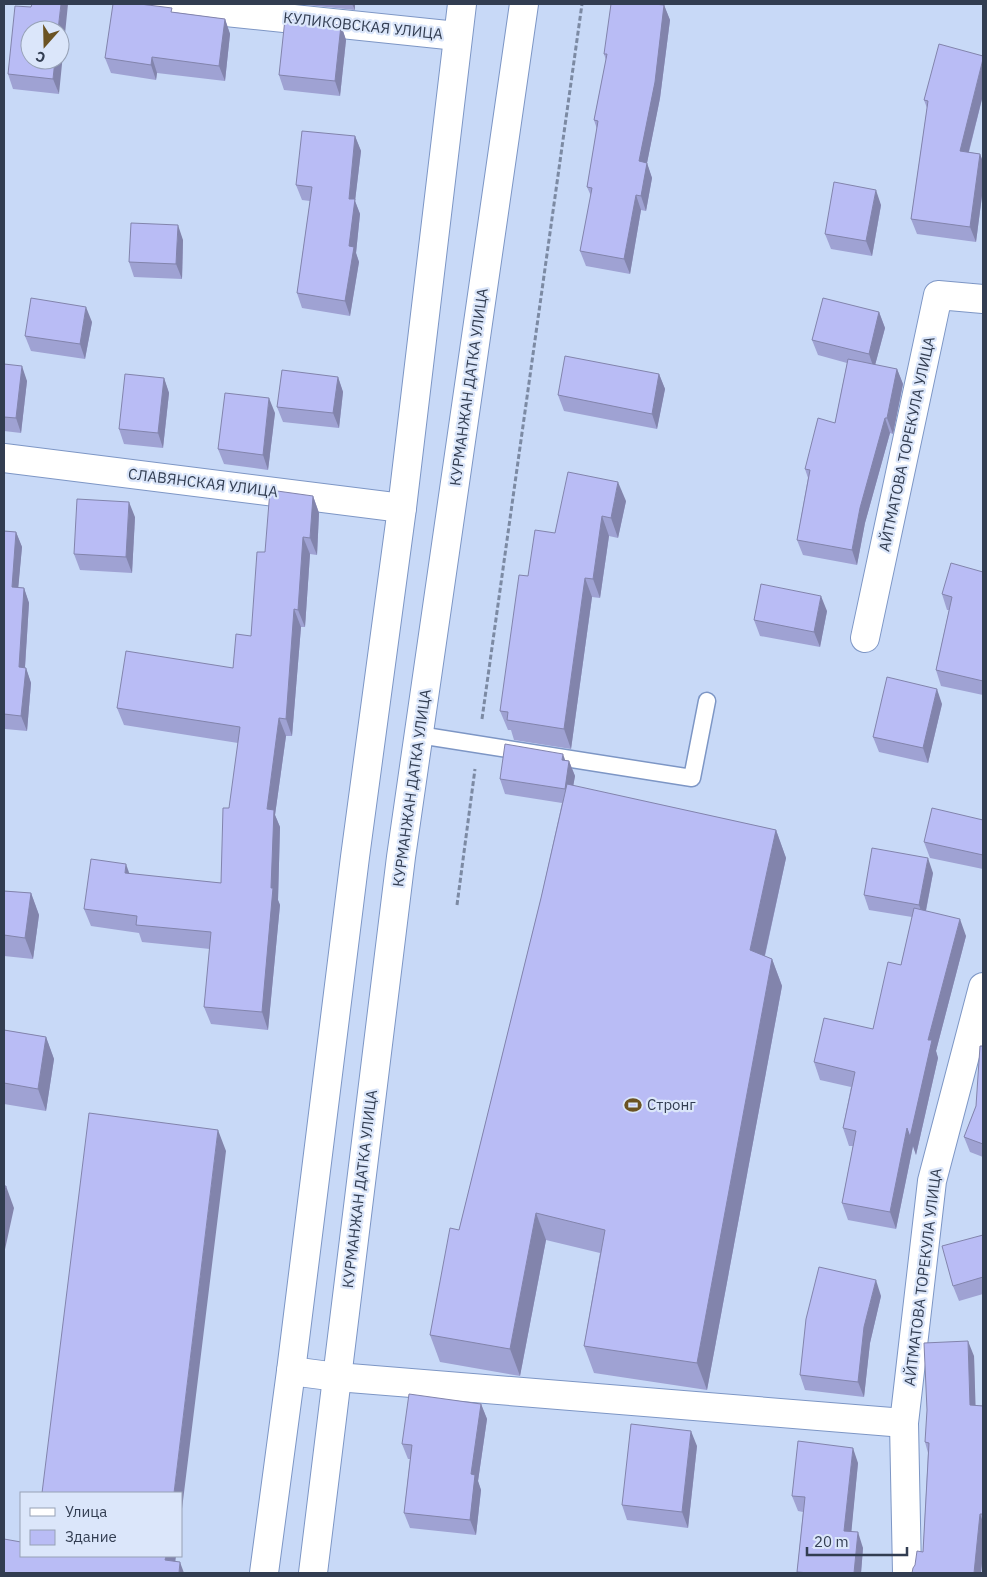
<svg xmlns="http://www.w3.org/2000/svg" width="987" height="1577" font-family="'IBM Plex Sans',sans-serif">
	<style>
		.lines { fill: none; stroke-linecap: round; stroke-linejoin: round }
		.lane-casing { stroke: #7d96c5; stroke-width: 19 }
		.street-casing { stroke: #7d96c5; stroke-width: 30 }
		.primary-casing { stroke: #7d96c5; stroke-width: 30 }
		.path { stroke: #7c8aa3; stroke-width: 3; stroke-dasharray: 5 2.5; stroke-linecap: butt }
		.lane { stroke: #fff; stroke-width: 16 }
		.street { stroke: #fff; stroke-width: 28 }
		.primary { stroke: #fff; stroke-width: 28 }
		.wall { fill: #9fa2d3 }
		.shaded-wall { fill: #8284ac }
		.building { fill: #b9bcf5; stroke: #8284ac }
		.labels { text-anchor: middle; stroke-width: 4.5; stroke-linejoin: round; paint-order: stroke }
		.street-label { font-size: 15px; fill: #323d51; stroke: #dbe6fa }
		.poi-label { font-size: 15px; fill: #323d51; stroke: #dbe6fa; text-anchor: start }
	</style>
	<rect width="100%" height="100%" fill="#c8d9f7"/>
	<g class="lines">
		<g class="lane-casing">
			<polyline id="lane" points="419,735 692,778 707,701"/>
		</g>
		<g class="street-casing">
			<g id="street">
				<polyline points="149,4 457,36"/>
				<polyline points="4,458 402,508"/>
				<polyline points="865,638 938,295 983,299"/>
				<polyline points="291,1371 337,1377 904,1423"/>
				<polyline points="907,1573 904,1423 932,1181 983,987"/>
			</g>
		</g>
		<g class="primary-casing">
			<g id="primary">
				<polyline points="264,1573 291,1371 355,857 402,508 462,4"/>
				<polyline points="313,1573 401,857 524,4"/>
			</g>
		</g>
		<g class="path">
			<polyline points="482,719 582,4"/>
			<polyline points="457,905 475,769"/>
		</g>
		<use href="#lane" class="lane"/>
		<use href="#street" class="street"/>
		<use href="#primary" class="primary"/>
	</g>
	<g class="wall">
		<polygon points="298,4 355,4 355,10"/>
		<polygon points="664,5 670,20 660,98 647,163 652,178 646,211 641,210 630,274 586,266 580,251 591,196 587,187 597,129 594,120 606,60 604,54"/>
		<polygon points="31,7 59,94 13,89 8,74"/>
		<polygon points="173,12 225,19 230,34 225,81 157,73 156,80 111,73 105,58"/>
		<polygon points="341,25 346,40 340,96 284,90 279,75"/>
		<polygon points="983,95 969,152 980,154 983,162 983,188 976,242 917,234 911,219 927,108 924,100"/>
		<polygon points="355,136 361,151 355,201 360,214 356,253 359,262 350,316 302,308 297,293 310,201 302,200 296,185"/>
		<polygon points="881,205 872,256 831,249 825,234"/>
		<polygon points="183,240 182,279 134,277 129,262"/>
		<polygon points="879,312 885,328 875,365 897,369 903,384 893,434 890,433 865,523 857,565 803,555 797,540 808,478 805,469 835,423 847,363 818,355 812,340"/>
		<polygon points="92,322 85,359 31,351 25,336"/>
		<polygon points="4,364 27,381 21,433 4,431"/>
		<polygon points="659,374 665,389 657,429 564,411 558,395"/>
		<polygon points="338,377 343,392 339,428 283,422 277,407"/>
		<polygon points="164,378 169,393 163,448 124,444 119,429"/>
		<polygon points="275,413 268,470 224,464 218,449"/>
		<polygon points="313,496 319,513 317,555 310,554 305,627 301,627 292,736 286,736 275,815 280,827 278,900 280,905 268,1030 211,1024 204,1007 210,949 142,942 139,933 91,926 84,909 130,874 221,883 238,743 124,725 117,708 233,668 251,636 265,552"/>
		<polygon points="626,501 618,538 609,536 600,598 592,597 571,749 514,740 511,730 508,730 500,711 528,576 555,533"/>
		<polygon points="135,517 132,573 80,570 74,554"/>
		<polygon points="4,531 16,532 22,547 18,587 24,588 29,603 25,668 26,668 31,683 27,731 5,729 4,769"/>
		<polygon points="983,572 983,695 941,686 936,670 949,610 947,610 942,594"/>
		<polygon points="827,611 820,647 760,636 754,620"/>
		<polygon points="942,704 928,763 879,752 873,737"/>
		<polygon points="566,760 569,761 575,776 573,786 776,830 786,858 765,956 772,959 782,986 707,1390 594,1373 584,1346 600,1253 546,1240 520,1376 440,1362 430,1335 459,1230 541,898 562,803 505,794 500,779"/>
		<polygon points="983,820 983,869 930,858 924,842"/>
		<polygon points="933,873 926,911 966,936 936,1051 938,1058 916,1155 913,1146 896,1229 848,1220 842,1203 853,1146 849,1146 843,1128 851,1087 820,1080 814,1062 873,1029 901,965 912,917 869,910 864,895"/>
		<polygon points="4,891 31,893 39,915 33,959 4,956"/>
		<polygon points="4,1030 46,1037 54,1059 46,1111 4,1104"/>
		<polygon points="983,1046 983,1157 970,1152 964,1137 976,1106"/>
		<polygon points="983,1235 983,1294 959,1301 953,1286"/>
		<polygon points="881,1296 870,1343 864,1397 805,1390 800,1375"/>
		<polygon points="974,1356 975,1405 983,1406 983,1554 981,1573 923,1552 928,1453 925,1442"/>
		<polygon points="481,1404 487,1419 478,1481 481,1490 476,1535 410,1528 404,1513 410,1459 408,1459 402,1444"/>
		<polygon points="697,1446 688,1528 627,1520 622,1505"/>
		<polygon points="858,1463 851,1532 863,1548 861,1573 797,1573 803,1512 798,1511 792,1496"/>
	</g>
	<g class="shaded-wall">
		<polygon points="61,4 68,4 59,94 53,79 55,60 60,60 60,30 58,30"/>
		<polygon points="352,4 355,4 355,10"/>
		<polygon points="664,5 670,20 660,98 647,163 652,178 646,211 641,196 639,161"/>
		<polygon points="225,19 230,34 225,81 219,66"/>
		<polygon points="341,25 346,40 340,96 335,81"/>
		<polygon points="152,57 157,73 156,80 151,65"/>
		<polygon points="983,59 983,95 965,166 960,151"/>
		<polygon points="355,136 361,151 355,201 360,214 356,253 359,262 350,316 345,301 349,199"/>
		<polygon points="980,154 983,162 983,188 976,242 970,227"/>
		<polygon points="876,190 881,205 872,256 866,241"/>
		<polygon points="636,195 641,210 630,274 624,259"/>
		<polygon points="178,225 183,240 182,279 176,264"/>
		<polygon points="86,307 92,322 85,359 80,344"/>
		<polygon points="879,312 885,328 874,369 869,354"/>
		<polygon points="22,366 27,381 21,433 16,418"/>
		<polygon points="897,369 903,384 893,434 887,418"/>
		<polygon points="659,374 665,389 657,429 652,414"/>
		<polygon points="338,377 343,392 339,428 333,413"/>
		<polygon points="164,378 169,393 163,448 158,433"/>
		<polygon points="269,398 275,413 268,470 263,455"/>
		<polygon points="885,418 890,433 865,523 857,565 852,550 860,508"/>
		<polygon points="618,482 626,501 618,538 611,518"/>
		<polygon points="313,496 319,513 317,555 310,538"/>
		<polygon points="129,502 135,517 132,573 126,557"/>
		<polygon points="602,516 609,536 600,598 593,579"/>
		<polygon points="16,532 22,547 17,602 12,587"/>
		<polygon points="303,537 310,554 305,627 298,610"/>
		<polygon points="585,578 592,597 571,749 564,729"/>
		<polygon points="24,588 29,603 24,682 19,667"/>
		<polygon points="821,596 827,611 820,647 814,632"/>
		<polygon points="294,609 301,627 292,736 286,719"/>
		<polygon points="26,668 31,683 27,731 21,716"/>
		<polygon points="937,689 942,704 928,763 923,748"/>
		<polygon points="279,718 286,736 275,815 280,827 278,900 280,905 268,1030 262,1012 271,888 267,809"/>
		<polygon points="4,725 5,729 4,769"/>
		<polygon points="563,754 568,768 569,761 575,776 570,804 565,789 562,760"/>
		<polygon points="776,830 786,858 760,977 750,950"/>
		<polygon points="928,858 933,873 924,920 919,905"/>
		<polygon points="126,864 132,881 125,873"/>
		<polygon points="31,893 39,915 33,959 25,938"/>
		<polygon points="960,919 966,936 936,1051 938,1058 916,1155 913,1146 896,1229 890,1212 907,1128 928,1040"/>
		<polygon points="772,959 782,986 707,1390 697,1363"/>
		<polygon points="46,1037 54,1059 46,1111 38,1089"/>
		<polygon points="218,1130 226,1151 181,1517 181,1493 174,1493"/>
		<polygon points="6,1186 14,1208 4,1254 4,1196"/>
		<polygon points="536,1213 546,1240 520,1376 510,1349"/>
		<polygon points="876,1280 881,1296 870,1343 864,1397 858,1382 864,1327"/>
		<polygon points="968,1341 974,1356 976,1420 970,1405"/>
		<polygon points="481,1404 487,1419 478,1481 481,1490 476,1535 470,1520 471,1474"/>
		<polygon points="691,1431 697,1446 688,1528 682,1512"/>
		<polygon points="853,1448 858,1463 850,1546 844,1531"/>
		<polygon points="980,1514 983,1522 983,1554 981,1573 974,1573"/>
		<polygon points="858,1532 863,1548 861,1573 854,1573"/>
		<polygon points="166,1556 176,1556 174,1573 165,1560"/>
		<polygon points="180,1562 184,1573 179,1573"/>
	</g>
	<g class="building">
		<polygon points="32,4 61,4 58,30 30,30 30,60 55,60 53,79 8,74 15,6 31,7"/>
		<polygon points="113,4 140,4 172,8 171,12 225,19 219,66 152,57 151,65 105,58"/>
		<polygon points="611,4 654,4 664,5 655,82 639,161 647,163 641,196 636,195 624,259 580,251 592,188 587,187 598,121 594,120 607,54 604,54"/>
		<polygon points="285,19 341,25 335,81 279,75"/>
		<polygon points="939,44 983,56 983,59 960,151 980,154 970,227 911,219 928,101 924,100"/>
		<polygon points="302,131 355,136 349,199 355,199 349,246 354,247 345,301 297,293 312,187 296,185"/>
		<polygon points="834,182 876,190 866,241 825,234"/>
		<polygon points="131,223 178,225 176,264 129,262"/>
		<polygon points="31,298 86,307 80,344 25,336"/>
		<polygon points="823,298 879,312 869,354 812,340"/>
		<polygon points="565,356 659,374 652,414 558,395"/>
		<polygon points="848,359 897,369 887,418 885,418 860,508 852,550 797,540 810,470 805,469 818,418 835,423"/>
		<polygon points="4,364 22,366 16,418 4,417"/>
		<polygon points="282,370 338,377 333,413 277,407"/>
		<polygon points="125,374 164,378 158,433 119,429"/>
		<polygon points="225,393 269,398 263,455 218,449"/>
		<polygon points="568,472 618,482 611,518 602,516 593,579 585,578 564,729 507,720 508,712 500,711 519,575 528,576 535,530 555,533"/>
		<polygon points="270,490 313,496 310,538 303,537 298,610 294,609 286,719 279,718 267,809 274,810 271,888 273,888 262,1012 204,1007 211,932 136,925 137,916 84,909 91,859 126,864 125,873 221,883 223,808 229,808 240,727 117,708 126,651 233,668 236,634 251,636 257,552 265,552"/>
		<polygon points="77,499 129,502 126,557 74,554"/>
		<polygon points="4,531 16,532 12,587 24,588 19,667 26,668 21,716 4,714"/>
		<polygon points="951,563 983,572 983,681 936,670 952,597 942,594"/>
		<polygon points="761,584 821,596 814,632 754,620"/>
		<polygon points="887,677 937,689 923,748 873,737"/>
		<polygon points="505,744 563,754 562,760 569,761 565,789 500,779"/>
		<polygon points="567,784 776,830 750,950 772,959 697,1363 584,1346 605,1230 536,1213 510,1349 430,1335 450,1228 459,1230 541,898"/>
		<polygon points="932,808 983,820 983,855 924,842"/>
		<polygon points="872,848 928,858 919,905 864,895"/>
		<polygon points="4,891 31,893 25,938 4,935"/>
		<polygon points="914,908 960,919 928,1040 932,1040 910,1137 907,1128 890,1212 842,1203 856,1131 843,1128 855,1072 814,1062 824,1018 873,1029 888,962 901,965"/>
		<polygon points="4,1030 46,1037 38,1089 4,1083"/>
		<polygon points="980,1046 983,1046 983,1144 964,1137 976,1106"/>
		<polygon points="89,1113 218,1130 174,1493 42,1493"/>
		<polygon points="4,1186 6,1186 4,1196"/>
		<polygon points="983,1235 983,1277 953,1286 942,1246"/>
		<polygon points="819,1267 876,1280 864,1327 858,1382 800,1375 806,1319"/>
		<polygon points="968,1341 970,1405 983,1406 983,1514 980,1514 974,1573 912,1573 913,1568 915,1565 917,1551 923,1552 929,1443 925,1442 927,1410 924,1343"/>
		<polygon points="409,1394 481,1404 471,1474 475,1475 470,1520 404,1513 412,1445 402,1444"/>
		<polygon points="631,1424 691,1431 682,1512 622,1505"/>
		<polygon points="798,1441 853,1448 844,1531 858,1532 854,1573 810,1573 797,1572 805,1497 792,1496"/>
		<polygon points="4,1539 21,1542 21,1556 166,1556 165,1560 180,1562 179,1573 4,1573"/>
	</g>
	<defs>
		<g id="stadium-bare" transform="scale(1.35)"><path d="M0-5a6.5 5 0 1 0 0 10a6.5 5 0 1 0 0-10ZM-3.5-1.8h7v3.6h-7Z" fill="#6b5323" stroke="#dbe6fa" stroke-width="2.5" paint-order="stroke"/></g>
	</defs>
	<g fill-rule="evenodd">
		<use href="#stadium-bare" x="633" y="1105"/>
	</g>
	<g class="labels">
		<g class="street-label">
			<text transform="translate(363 26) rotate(6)" y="5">КУЛИКОВСКАЯ УЛИЦА</text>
			<text transform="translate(469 387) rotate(-82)" y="5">КУРМАНЖАН ДАТКА УЛИЦА</text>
			<text transform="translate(907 444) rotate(-78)" y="5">АЙТМАТОВА ТОРЕКУЛА УЛИЦА</text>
			<text transform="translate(203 483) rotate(7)" y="5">СЛАВЯНСКАЯ УЛИЦА</text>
			<text transform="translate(412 788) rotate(-82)" y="5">КУРМАНЖАН ДАТКА УЛИЦА</text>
			<text transform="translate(360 1189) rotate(-83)" y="5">КУРМАНЖАН ДАТКА УЛИЦА</text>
			<text transform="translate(923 1277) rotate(-83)" y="5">АЙТМАТОВА ТОРЕКУЛА УЛИЦА</text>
		</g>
		<g class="poi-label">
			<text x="647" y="1110">Стронг</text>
		</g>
	</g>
	<rect width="987" height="1577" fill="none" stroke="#323d51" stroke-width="10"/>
	<rect x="20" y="1492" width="162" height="65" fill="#dbe6fa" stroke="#97a2b6"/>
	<rect x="30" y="1508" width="25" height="8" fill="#ffffff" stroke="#97a2b6"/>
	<text x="65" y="1517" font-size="15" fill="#323d51">Улица</text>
	<rect x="30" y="1530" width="25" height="15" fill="#b9bcf5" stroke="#97a2b6"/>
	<text x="65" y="1542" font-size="15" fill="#323d51">Здание</text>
	<g transform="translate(45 45) rotate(200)"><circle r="24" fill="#dbe6fa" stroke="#97a2b6"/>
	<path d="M0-4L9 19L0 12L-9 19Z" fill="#6b5323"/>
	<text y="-8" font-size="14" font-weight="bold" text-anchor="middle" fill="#323d51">С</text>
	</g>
	<path d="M807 1547v8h100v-8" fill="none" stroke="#323d51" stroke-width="2.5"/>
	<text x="814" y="1547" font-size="15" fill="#323d51" stroke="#dbe6fa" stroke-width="4" paint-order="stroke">20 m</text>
</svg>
